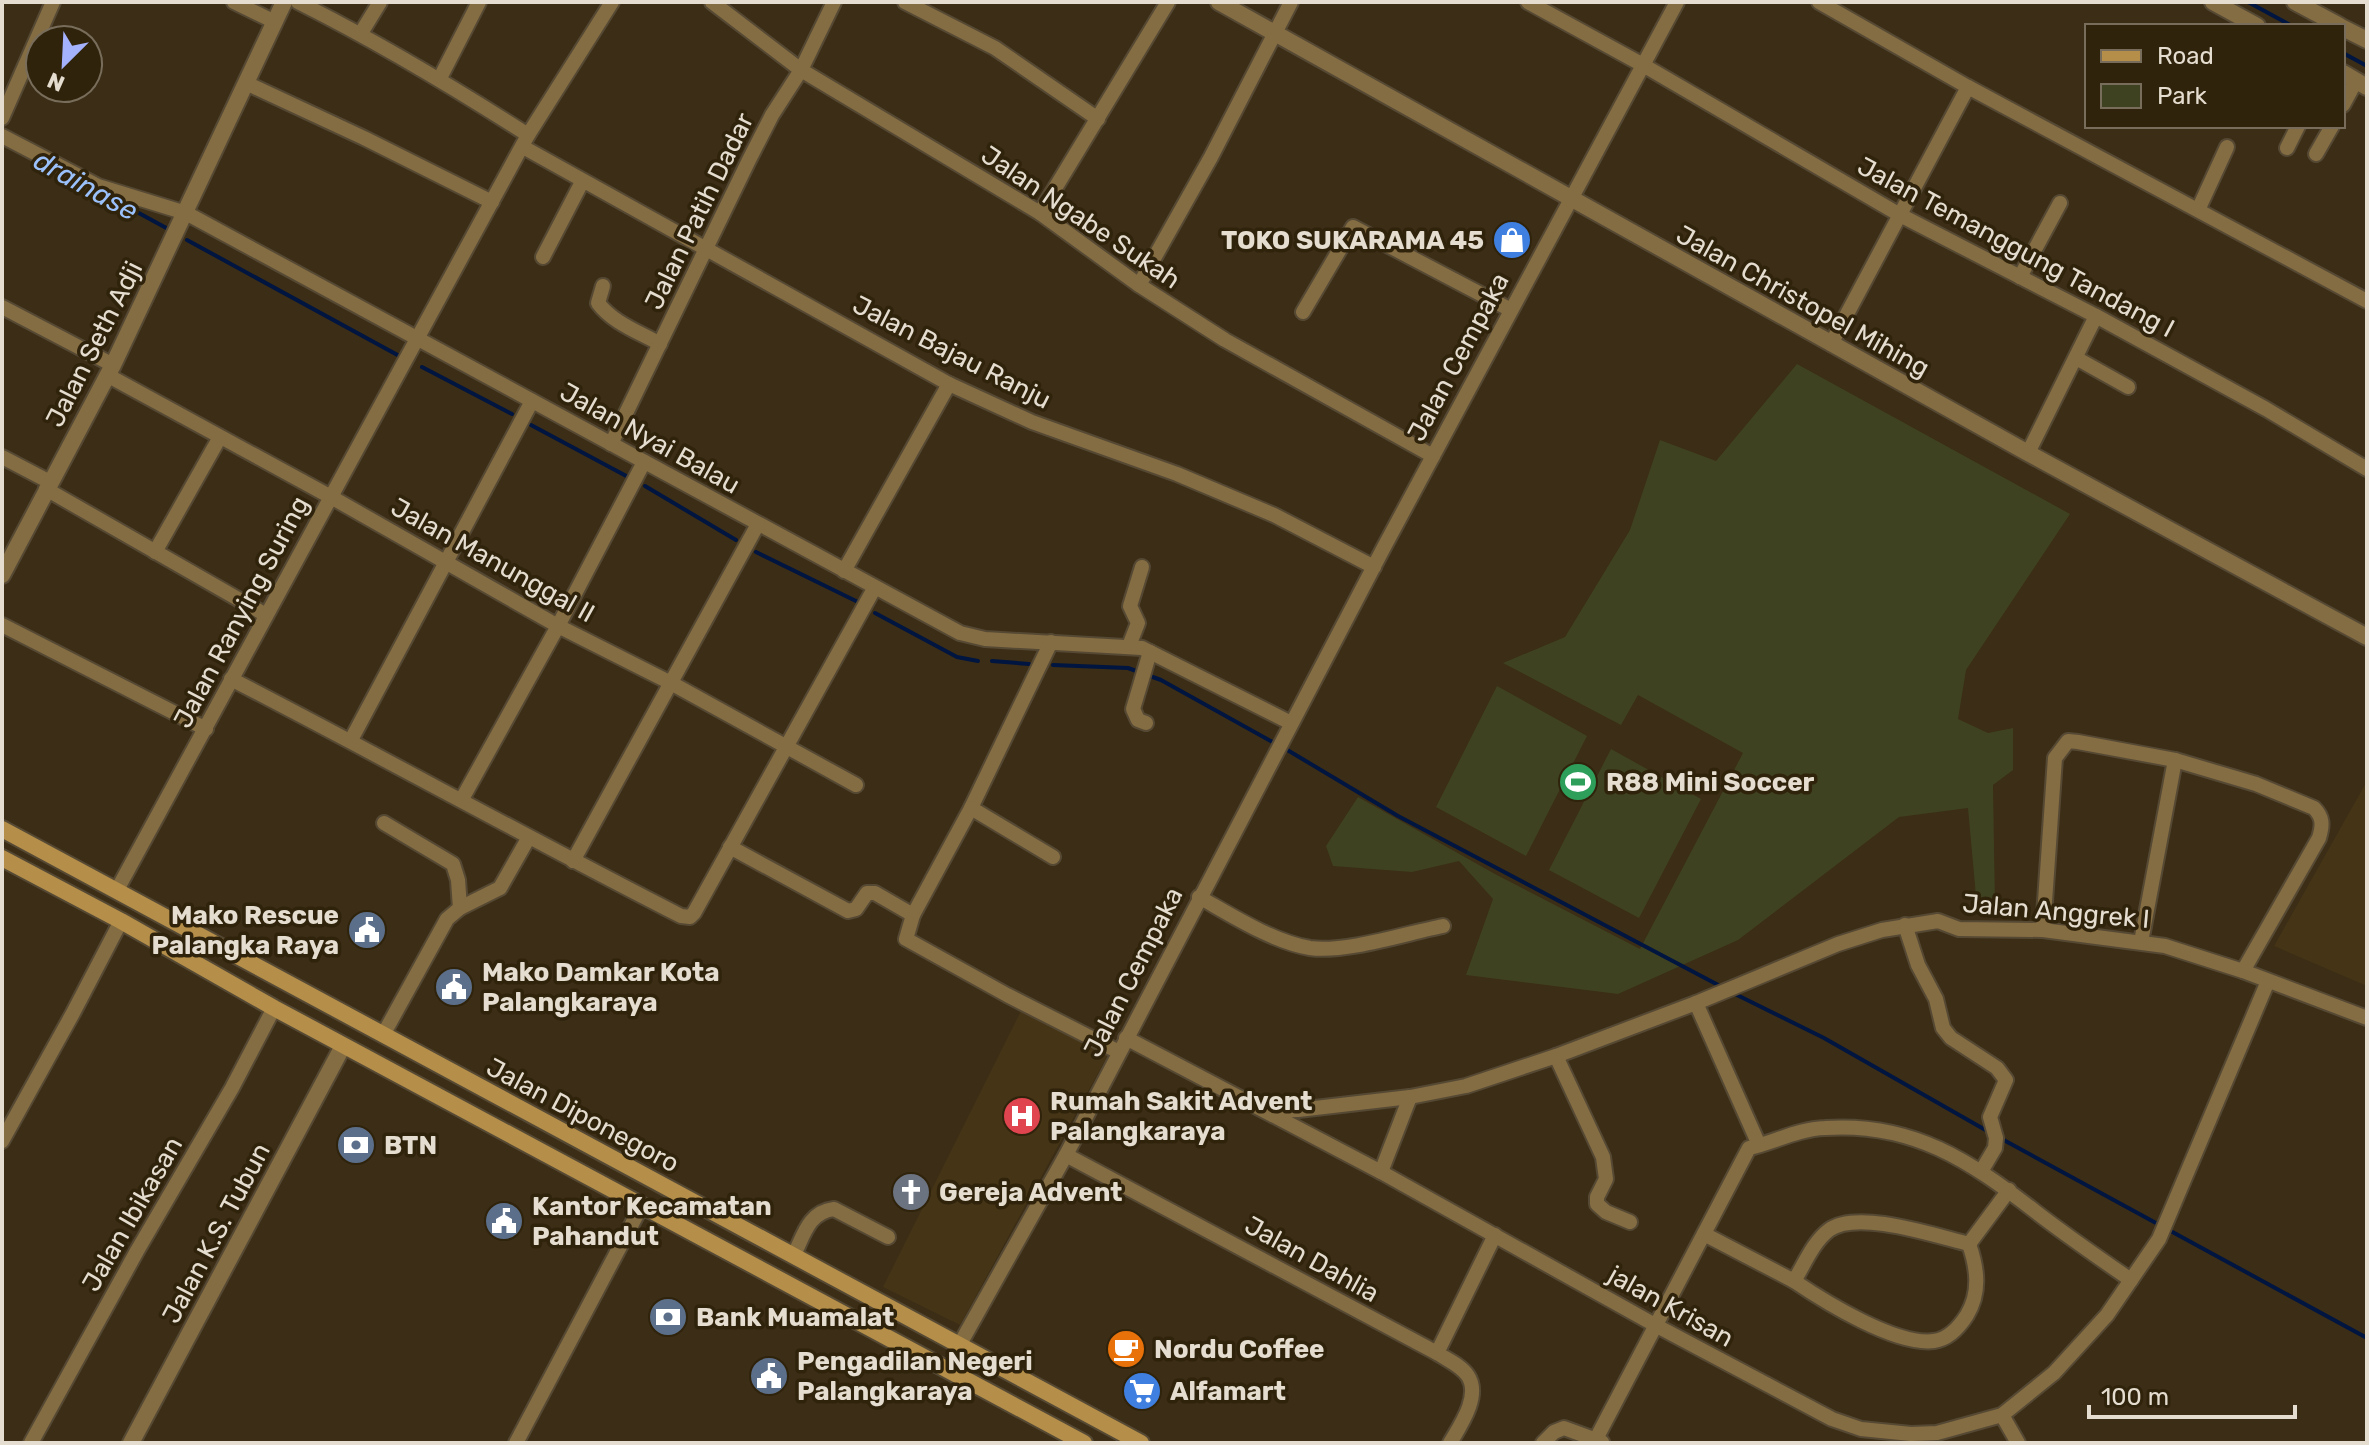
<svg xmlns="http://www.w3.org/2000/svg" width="2369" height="1445" font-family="Rubik,sans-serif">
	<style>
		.built { fill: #453516 }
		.green { fill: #3f4220 }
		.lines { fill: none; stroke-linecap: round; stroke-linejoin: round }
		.stream { stroke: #00153f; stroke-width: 4 }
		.minor-casing { stroke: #564934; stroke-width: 18 }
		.tertiary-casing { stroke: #564934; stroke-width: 20 }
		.secondary-casing { stroke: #564934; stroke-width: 20 }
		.minor { stroke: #856d43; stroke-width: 14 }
		.tertiary { stroke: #856d43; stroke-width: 16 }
		.secondary { stroke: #b58f49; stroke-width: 16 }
		.labels { text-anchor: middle; stroke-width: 7; stroke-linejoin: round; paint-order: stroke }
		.street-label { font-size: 26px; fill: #e5ddcf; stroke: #30230c }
		.poi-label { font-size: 26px; font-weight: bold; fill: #e5ddcf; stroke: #30230c; text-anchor: start }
		.water-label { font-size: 28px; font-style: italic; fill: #9bc1fb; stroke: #30230c }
	</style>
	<rect width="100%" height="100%" fill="#3b2d16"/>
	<g class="built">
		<polygon points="2367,781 2367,986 2274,946"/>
		<polygon points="1022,1009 1109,1053 960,1325 883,1287"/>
	</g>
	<g class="green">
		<polygon points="1797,364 2070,514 1966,670 1958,719 1988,733 2013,728 2013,770 1993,785 1995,905 1977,907 1968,808 1899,817 1738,940 1618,994 1466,975 1493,899 1459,861 1412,872 1333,866 1326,846 1358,797 1495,874 1640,949 1743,753 1638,695 1621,725 1503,663 1565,637 1630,530 1660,440 1716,461"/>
		<polygon points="1497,686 1587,736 1526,856 1436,807"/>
		<polygon points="1611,749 1701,799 1639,918 1549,870"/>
	</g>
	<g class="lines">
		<g class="stream">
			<polyline points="2248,2 2292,26"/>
			<polyline points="2343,53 2367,66"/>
			<polyline points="102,193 170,230"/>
			<polyline points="187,240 403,358"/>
			<polyline points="422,367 512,414"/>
			<polyline points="531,425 630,478"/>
			<polyline points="645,486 736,540"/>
			<polyline points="756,552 858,602"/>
			<polyline points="875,613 957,657 978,661"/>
			<polyline points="992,661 1029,664"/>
			<polyline points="1053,665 1128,668 1161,680 1276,744"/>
			<polyline points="1284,748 1398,816 1722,987"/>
			<polyline points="1733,993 1824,1038 1989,1132"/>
			<polyline points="2000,1138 2367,1338"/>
		</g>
		<g class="minor-casing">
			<g id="minor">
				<polyline points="234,2 275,22"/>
				<path d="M 298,2 C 378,42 453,87 528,135"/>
				<polyline points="712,2 801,70 1040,213 1139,285 1225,340 1433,456"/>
				<polyline points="905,2 995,48 1098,119"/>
				<polyline points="1528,2 1643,65 1900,215 2096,316 2266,409 2367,469"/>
				<polyline points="1819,2 1968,87 2367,301"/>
				<polyline points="361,33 380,2"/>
				<polyline points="440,78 479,2"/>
				<polyline points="248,84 364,138 492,202"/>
				<polyline points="2343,105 2356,81"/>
				<polyline points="2,118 53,2"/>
				<polyline points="2,136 98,186 186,213 960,633 985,639 1142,648 1291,723"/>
				<polyline points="523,147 949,384 1032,422 1177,474 1274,515 1374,567"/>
				<polyline points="2287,148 2298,126"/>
				<polyline points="2316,154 2332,126"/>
				<polyline points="2198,210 2227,147"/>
				<polyline points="1040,213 1168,2"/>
				<polyline points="543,257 582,182"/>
				<polyline points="2020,277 2060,203"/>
				<polyline points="1139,285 1211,157 1291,2"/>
				<path d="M 603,286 L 598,303 C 613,323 639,332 660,344"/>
				<polyline points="2,307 113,365"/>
				<polyline points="1303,312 1353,227 1511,310"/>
				<polyline points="1831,344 1968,87"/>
				<polyline points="2076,358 2128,387"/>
				<polyline points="107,375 331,497 558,626 671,683 856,785"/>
				<polyline points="611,444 749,160 772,115 801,70 834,2"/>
				<polyline points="2028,453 2096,316"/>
				<polyline points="2,457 50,482"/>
				<polyline points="46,489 266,615"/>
				<polyline points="155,552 220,437"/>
				<polyline points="844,571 949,384"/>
				<polyline points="2,625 206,729"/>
				<polyline points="1051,642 971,808 913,915 906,939 1007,995 1119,1052"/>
				<polyline points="1129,646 1138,623 1130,606 1142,567"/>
				<path d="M 231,679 C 382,757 530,839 681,916 L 690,917 L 694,913 L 875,587"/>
				<polyline points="1146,723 1138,720 1133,709 1150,652"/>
				<polyline points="351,740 532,401"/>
				<path d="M 2175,760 L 2256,784 L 2314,808 C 2323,817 2323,825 2319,838 L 2243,971"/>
				<polyline points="462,799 558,626 644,462"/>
				<polyline points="971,808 1053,857"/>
				<polyline points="384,823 453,864 458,880 460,908"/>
				<polyline points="730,847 848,911 856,909 867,893 875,893 913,915"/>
				<polyline points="573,861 758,524"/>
				<polyline points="117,890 528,135 612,2"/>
				<path d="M 1199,897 C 1231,915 1273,942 1310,948 C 1346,953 1407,933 1443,926"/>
				<polyline points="1905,925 1918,965 1936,999 1943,1028 1951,1038 1997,1068 2006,1080 1990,1117 1996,1138 1995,1148 1982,1170"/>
				<polyline points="2043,930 2055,758 2068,741 2078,742 2175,760 2141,942"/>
				<polyline points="1696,1003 1759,1145"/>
				<polyline points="383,1035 447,919 460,908 500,888 529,837"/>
				<polyline points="1126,1038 1381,1172 1655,1325 1832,1419 1861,1429 1911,1434 1937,1433 2002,1415 2054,1373 2107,1315 2159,1239 2268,981"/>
				<polyline points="1556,1056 1603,1157 1606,1179 1597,1197 1597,1204 1606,1212 1630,1222"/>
				<polyline points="1270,1111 1298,1110 1410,1097 1466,1086 1556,1056 1696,1003 1838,944 1882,930 1938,921 1959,929 2043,930 2165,946 2243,971 2367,1018"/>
				<polyline points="2,1141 73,1013 121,921"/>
				<path d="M 1066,1155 L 1437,1353 C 1446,1359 1462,1366 1468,1376 C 1481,1396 1460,1426 1450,1443"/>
				<polyline points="1381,1172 1410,1097"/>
				<path d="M 1704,1234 L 1794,1281 C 1804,1265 1813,1242 1829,1230 C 1857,1209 1936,1236 1969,1244 L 2009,1190"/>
				<path d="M 794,1255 C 804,1234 809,1212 834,1209 L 888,1237"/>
				<path d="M 1794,1281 C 1825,1302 1896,1346 1934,1341 C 1949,1339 1960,1326 1967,1315 C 1981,1292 1977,1267 1969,1244"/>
				<polyline points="960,1344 1066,1155 1383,549 1677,2"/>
				<polyline points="1437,1353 1495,1235"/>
				<polyline points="2002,1415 2018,1443"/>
				<path d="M 1596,1439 L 1749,1148 C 1775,1142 1798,1129 1825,1128 C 1913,1122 1970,1161 2036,1212 C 2067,1236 2099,1258 2131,1280"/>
				<polyline points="31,1443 137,1251 232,1088 274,1008"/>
				<polyline points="516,1443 642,1205"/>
				<polyline points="1543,1443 1554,1432 1564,1428 1602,1442"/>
			</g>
		</g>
		<g class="tertiary-casing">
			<g id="tertiary">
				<polyline points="1219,2 2028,453 2367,637"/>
				<polyline points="2213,2 2257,26"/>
				<polyline points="2295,2 2340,26"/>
				<polyline points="2343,28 2367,40"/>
				<polyline points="2343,73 2367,87"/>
				<polyline points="2,575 113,365 284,2"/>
				<polyline points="131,1443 343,1046"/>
			</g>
		</g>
		<g class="secondary-casing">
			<g id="secondary">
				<polyline points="2,829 1141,1443"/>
				<polyline points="2,858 121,921 274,1008 1084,1443"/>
			</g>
		</g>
		<use href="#minor" class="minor"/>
		<use href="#tertiary" class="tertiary"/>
		<use href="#secondary" class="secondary"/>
	</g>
	<defs>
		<g id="shop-disc" transform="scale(2)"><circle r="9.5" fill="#3f7fe0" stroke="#30230c"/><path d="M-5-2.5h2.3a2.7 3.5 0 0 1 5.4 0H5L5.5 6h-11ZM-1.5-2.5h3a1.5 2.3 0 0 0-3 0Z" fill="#fff"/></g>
		<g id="stadium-disc" transform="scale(2)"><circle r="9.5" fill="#2e9e5b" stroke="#30230c"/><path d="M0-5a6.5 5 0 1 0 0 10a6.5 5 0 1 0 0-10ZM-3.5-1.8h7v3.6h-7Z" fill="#fff"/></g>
		<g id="civic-disc" transform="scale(2)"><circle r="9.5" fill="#5c6f8a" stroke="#30230c"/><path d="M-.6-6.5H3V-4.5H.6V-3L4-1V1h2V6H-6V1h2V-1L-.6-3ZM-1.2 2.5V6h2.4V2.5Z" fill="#fff"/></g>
		<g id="hospital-disc" transform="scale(2)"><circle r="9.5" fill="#e0444e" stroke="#30230c"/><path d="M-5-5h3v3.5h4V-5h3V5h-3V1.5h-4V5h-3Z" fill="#fff"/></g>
		<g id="bank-disc" transform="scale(2)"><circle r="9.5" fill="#5c6f8a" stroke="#30230c"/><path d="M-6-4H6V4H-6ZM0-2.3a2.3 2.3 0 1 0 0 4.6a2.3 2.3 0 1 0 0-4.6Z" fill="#fff"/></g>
		<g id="church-disc" transform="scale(2)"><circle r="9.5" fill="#6b7280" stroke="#30230c"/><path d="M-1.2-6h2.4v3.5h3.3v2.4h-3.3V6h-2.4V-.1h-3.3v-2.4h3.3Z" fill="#fff"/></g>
		<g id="cafe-disc" transform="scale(2)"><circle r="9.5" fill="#e8710a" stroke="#30230c"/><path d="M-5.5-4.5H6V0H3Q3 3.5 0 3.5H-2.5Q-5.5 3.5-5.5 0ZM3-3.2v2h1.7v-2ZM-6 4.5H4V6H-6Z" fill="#fff"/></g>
		<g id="supermarket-disc" transform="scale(2)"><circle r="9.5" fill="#3f7fe0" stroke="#30230c"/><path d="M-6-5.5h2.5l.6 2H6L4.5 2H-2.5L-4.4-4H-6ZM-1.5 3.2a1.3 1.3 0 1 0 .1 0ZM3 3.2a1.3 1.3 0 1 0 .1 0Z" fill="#fff"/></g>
	</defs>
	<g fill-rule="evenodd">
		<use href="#shop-disc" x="1512" y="240"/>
		<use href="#stadium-disc" x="1578" y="782"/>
		<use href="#civic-disc" x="367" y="930"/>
		<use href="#civic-disc" x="454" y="987"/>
		<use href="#hospital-disc" x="1022" y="1116"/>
		<use href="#bank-disc" x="356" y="1145"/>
		<use href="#church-disc" x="911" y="1192"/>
		<use href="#civic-disc" x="504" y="1221"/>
		<use href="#bank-disc" x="668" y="1317"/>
		<use href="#cafe-disc" x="1126" y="1349"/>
		<use href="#civic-disc" x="769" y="1376"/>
		<use href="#supermarket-disc" x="1142" y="1391"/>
	</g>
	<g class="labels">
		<g class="street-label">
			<text transform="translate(699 211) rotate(-64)" y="9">Jalan Patih Dadar</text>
			<text transform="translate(1081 217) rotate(34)" y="9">Jalan Ngabe Sukah</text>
			<text transform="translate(2016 247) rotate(28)" y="9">Jalan Temanggung Tandang I</text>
			<text transform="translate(1803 301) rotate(29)" y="9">Jalan Christopel Mihing</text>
			<text transform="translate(94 344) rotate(-63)" y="9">Jalan Seth Adji</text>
			<text transform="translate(952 352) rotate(27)" y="9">Jalan Bajau Ranju</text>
			<text transform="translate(1458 357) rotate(-62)" y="9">Jalan Cempaka</text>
			<text transform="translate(650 438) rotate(29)" y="9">Jalan Nyai Balau</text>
			<text transform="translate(493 560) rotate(29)" y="9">Jalan Manunggal II</text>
			<text transform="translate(241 612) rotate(-62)" y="9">Jalan Ranying Suring</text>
			<text transform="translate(2056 911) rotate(5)" y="9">Jalan Anggrek I</text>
			<text transform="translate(1133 972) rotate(-63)" y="9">Jalan Cempaka</text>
			<text transform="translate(583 1115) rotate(28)" y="9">Jalan Diponegoro</text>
			<text transform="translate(132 1214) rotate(-60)" y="9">Jalan Ibikasan</text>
			<text transform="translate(216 1233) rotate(-62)" y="9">Jalan K.S. Tubun</text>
			<text transform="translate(1312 1259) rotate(29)" y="9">Jalan Dahlia</text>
			<text transform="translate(1671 1306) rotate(29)" y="9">jalan Krisan</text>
		</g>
		<g class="poi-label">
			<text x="1484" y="249" text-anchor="end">TOKO SUKARAMA 45</text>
			<text x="1606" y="791">R88 Mini Soccer</text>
			<text x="339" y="924" text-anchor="end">Mako Rescue<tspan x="339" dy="30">Palangka Raya</tspan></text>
			<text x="482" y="981">Mako Damkar Kota<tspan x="482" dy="30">Palangkaraya</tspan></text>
			<text x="1050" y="1110">Rumah Sakit Advent<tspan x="1050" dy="30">Palangkaraya</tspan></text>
			<text x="384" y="1154">BTN</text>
			<text x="939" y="1201">Gereja Advent</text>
			<text x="532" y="1215">Kantor Kecamatan<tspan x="532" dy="30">Pahandut</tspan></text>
			<text x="696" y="1326">Bank Muamalat</text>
			<text x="1154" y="1358">Nordu Coffee</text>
			<text x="797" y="1370">Pengadilan Negeri<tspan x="797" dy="30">Palangkaraya</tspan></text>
			<text x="1170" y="1400">Alfamart</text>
		</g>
		<g class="water-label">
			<text transform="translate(86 185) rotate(29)" y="10">drainase</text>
		</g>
	</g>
	<rect width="2369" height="1445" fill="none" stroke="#e5ddcf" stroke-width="8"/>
	<rect x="2085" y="24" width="260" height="104" fill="#30230c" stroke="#786d5a" stroke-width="2"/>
	<rect x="2101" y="50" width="40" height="12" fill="#b58f49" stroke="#786d5a" stroke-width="2"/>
	<text x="2157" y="64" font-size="24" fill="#e5ddcf">Road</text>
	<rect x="2101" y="84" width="40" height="24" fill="#3f4220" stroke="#786d5a" stroke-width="2"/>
	<text x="2157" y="104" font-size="24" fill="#e5ddcf">Park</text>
	<g transform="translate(64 64) rotate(204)"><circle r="38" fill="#30230c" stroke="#786d5a" stroke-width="2"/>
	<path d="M0-6L14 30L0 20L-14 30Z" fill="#a4b1fc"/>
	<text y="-12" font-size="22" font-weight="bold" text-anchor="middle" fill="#e5ddcf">N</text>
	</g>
	<path d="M2089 1405v12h206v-12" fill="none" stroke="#e5ddcf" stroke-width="4"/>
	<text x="2101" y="1405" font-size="24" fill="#e5ddcf" stroke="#30230c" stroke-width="6" paint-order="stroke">100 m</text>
</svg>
